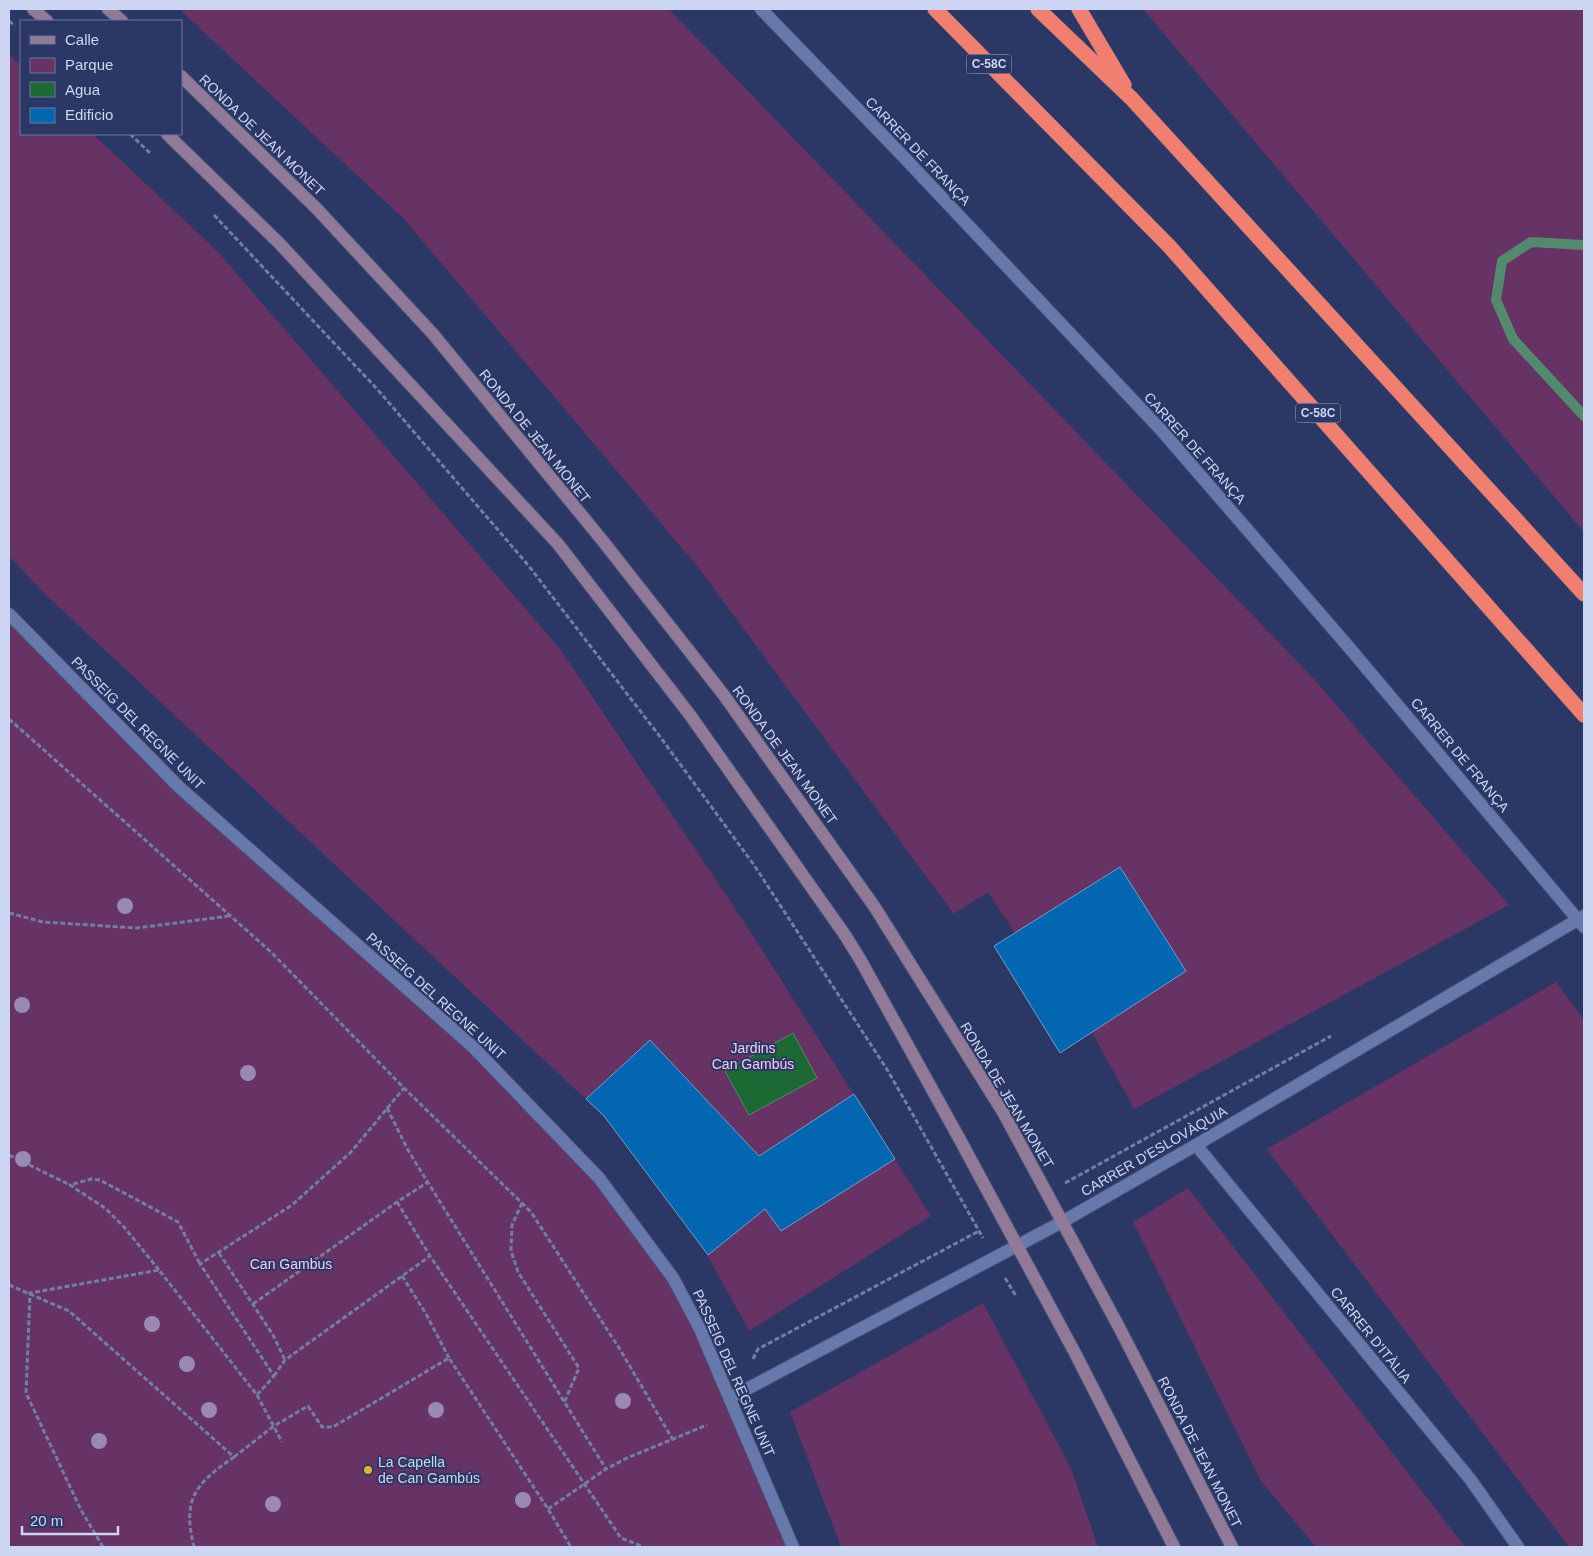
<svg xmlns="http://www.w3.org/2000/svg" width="1593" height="1556" font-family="Arial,sans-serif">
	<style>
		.green { fill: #673364 }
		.water { fill: #1c6933; stroke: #518a6c }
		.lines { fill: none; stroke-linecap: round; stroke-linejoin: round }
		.stream { stroke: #518a6c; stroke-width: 10 }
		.building { fill: #0267b0; stroke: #739ec9 }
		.street-casing { stroke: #485278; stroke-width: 14 }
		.secondary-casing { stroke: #485278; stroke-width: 14 }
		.highway-casing { stroke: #485278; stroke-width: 16 }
		.path { stroke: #727ea3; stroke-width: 3; stroke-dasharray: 5 2.5; stroke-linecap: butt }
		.street { stroke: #6778aa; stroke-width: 12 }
		.secondary { stroke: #907a98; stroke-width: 12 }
		.highway { stroke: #f17f6f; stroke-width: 15 }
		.tree { fill: #9a89b2 }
		.poi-dot { fill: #dcb233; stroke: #2b3865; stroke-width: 2 }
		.labels { text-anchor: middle; stroke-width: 4; stroke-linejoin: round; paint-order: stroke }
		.shield { fill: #2b3865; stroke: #9ca7c8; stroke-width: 1 }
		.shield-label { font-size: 12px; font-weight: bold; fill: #ccd6f2 }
		.street-label { font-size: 14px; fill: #ccd6f2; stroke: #2b3865 }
		.park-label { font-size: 14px; fill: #f5cbf1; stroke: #2b3865 }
		.poi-label { font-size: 14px; fill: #ccd6f2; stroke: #2b3865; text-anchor: start }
	</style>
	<rect width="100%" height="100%" fill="#2b3865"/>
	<g class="green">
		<polygon points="179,9 669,9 1313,678 1509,905 1134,1109 1092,1032 1186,971 1120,867 1015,933 988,892 954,914 698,567 404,219"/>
		<polygon points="1143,9 1584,9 1584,532"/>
		<polygon points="9,54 21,66 21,134 93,134 219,253 560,649 741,917 931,1216 749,1331 701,1243 604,1116 47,596 9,556"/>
		<polygon points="9,614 179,787 473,1047 599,1178 673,1278 793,1547 9,1547"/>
		<polygon points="1556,982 1584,1020 1584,1547 1569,1547 1267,1149"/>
		<polygon points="1188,1188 1465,1547 1316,1547 1261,1481 1133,1222"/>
		<polygon points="983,1303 1071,1468 1098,1547 841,1547 790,1412"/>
	</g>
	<polygon class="water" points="793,1033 817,1078 749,1115 725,1071"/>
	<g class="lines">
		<polyline class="stream" points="1584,245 1531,242 1502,261 1496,300 1513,339 1584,416"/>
	</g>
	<g class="building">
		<polygon points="1120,867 1186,971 1060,1053 994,946"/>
		<polygon points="650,1040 759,1156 854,1094 895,1159 781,1231 765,1209 708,1255 604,1116 586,1099"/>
	</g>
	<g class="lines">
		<g class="street-casing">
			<g id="street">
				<polyline points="761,9 899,152 1162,431 1347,645 1584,927"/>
				<polyline points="9,614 179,787 473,1047 599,1178 673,1278 699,1327 793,1547"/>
				<polyline points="1196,1145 1470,1479 1518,1547"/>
				<polyline points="730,1398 1062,1222 1196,1145 1584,916"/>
			</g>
		</g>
		<g class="secondary-casing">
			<g id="secondary">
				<polyline points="33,9 47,21"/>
				<polyline points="108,9 122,21"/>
				<polyline points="181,76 317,209 433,334 602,540 723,694 874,906 1003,1112 1120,1329 1232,1547"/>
				<polyline points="167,134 280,244 558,544 690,715 845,935 861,961 959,1138 1075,1353 1174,1547"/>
			</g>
		</g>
		<g class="highway-casing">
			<g id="highway">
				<polyline points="935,9 1169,246 1584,715"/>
				<polyline points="1038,9 1132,99 1584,594"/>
				<polyline points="1079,9 1124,85"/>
			</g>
		</g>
		<g class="path">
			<polyline points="9,21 15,26"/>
			<polyline points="130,134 150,153"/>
			<polyline points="214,215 378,390 528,565 661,738 754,865 888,1071 983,1238"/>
			<polyline points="9,719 271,952 404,1088 531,1212 621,1351 673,1440"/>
			<polyline points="9,913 43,922 137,928 229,916"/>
			<polyline points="387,1108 409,1152 606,1469"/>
			<polyline points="9,1155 70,1185"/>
			<polyline points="1065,1183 1331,1036"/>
			<polyline points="397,1202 430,1256 621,1538 644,1547"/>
			<polyline points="522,1203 512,1225 511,1251 518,1272 579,1368 564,1403"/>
			<polyline points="219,1253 273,1335 285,1360"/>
			<polyline points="159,1270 124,1227 105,1208 70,1185 91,1179 100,1180 178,1222 200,1264"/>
			<polyline points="402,1276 425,1312 449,1358"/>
			<polyline points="1005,1278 1016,1296"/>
			<path d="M 9,1285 L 69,1311 L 234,1457 C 195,1484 182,1499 194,1547"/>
			<polyline points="253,1304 397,1202 428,1182"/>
			<polyline points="753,1359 758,1349 979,1231"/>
			<polyline points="274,1376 285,1360 430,1256"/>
			<polyline points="257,1395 282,1442"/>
			<polyline points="234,1457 274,1426 308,1406 322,1427 333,1427 449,1358 548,1509 571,1547"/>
			<polyline points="548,1509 606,1469 627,1458 707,1425"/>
			<polyline points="103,1547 81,1510 26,1393 30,1293 159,1270 257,1395 274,1376 200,1264 292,1205 351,1152 404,1088"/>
		</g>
		<use href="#street" class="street"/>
		<use href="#secondary" class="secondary"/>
		<use href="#highway" class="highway"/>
	</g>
	<g class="tree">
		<circle cx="125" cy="906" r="8"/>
		<circle cx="22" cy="1005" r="8"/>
		<circle cx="248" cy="1073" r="8"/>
		<circle cx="23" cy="1159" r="8"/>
		<circle cx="152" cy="1324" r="8"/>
		<circle cx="187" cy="1364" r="8"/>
		<circle cx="623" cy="1401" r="8"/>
		<circle cx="209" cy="1410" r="8"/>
		<circle cx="436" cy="1410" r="8"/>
		<circle cx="99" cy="1441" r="8"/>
		<circle cx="523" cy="1500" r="8"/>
		<circle cx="273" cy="1504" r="8"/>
	</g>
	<circle class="poi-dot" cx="368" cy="1470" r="5"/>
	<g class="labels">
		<g class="shield">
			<rect x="966.5" y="54.5" width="45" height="19" rx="4"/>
			<rect x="1295.5" y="403.5" width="45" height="19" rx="4"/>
		</g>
		<g class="shield-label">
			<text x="989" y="68">C-58C</text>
			<text x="1318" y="417">C-58C</text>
		</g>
		<g class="street-label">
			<text transform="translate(262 135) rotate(44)" y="5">RONDA DE JEAN MONET</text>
			<text transform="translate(918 151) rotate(46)" y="5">CARRER DE FRANÇA</text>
			<text transform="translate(535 436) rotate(51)" y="5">RONDA DE JEAN MONET</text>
			<text transform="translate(1195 448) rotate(48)" y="5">CARRER DE FRANÇA</text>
			<text transform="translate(138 723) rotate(45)" y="5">PASSEIG DEL REGNE UNIT</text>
			<text transform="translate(785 755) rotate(54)" y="5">RONDA DE JEAN MONET</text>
			<text transform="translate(1460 755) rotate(50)" y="5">CARRER DE FRANÇA</text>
			<text transform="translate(436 996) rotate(42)" y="5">PASSEIG DEL REGNE UNIT</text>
			<text transform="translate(1007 1095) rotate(59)" y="5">RONDA DE JEAN MONET</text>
			<text transform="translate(1154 1151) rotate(-30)" y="5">CARRER D'ESLOVÀQUIA</text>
			<text transform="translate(1371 1335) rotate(51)" y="5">CARRER D'ITÀLIA</text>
			<text transform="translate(734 1373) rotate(66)" y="5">PASSEIG DEL REGNE UNIT</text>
			<text transform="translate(1200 1452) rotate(63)" y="5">RONDA DE JEAN MONET</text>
		</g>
		<g class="park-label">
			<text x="753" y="1053">Jardins<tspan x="753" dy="16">Can Gambús</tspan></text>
			<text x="291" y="1269">Can Gambus</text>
		</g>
		<g class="poi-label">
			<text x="378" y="1467">La Capella<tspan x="378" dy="16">de Can Gambús</tspan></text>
		</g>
	</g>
	<rect width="1593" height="1556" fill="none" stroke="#ccd6f2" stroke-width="20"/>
	<rect x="20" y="20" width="162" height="115" fill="#2b3865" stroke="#6b779d"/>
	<rect x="30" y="36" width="25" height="8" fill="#907a98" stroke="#6b779d"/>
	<text x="65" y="45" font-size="15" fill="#ccd6f2">Calle</text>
	<rect x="30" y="58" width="25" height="15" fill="#673364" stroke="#6b779d"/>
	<text x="65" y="70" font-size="15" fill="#ccd6f2">Parque</text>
	<rect x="30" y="82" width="25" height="15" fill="#1c6933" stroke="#6b779d"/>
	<text x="65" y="95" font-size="15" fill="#ccd6f2">Agua</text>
	<rect x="30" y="108" width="25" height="15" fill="#0267b0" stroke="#6b779d"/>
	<text x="65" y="120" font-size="15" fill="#ccd6f2">Edificio</text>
	<path d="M22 1526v8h96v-8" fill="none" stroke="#ccd6f2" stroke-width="2.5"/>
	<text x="30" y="1526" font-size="15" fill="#ccd6f2" stroke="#2b3865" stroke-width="4" paint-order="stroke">20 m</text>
</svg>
